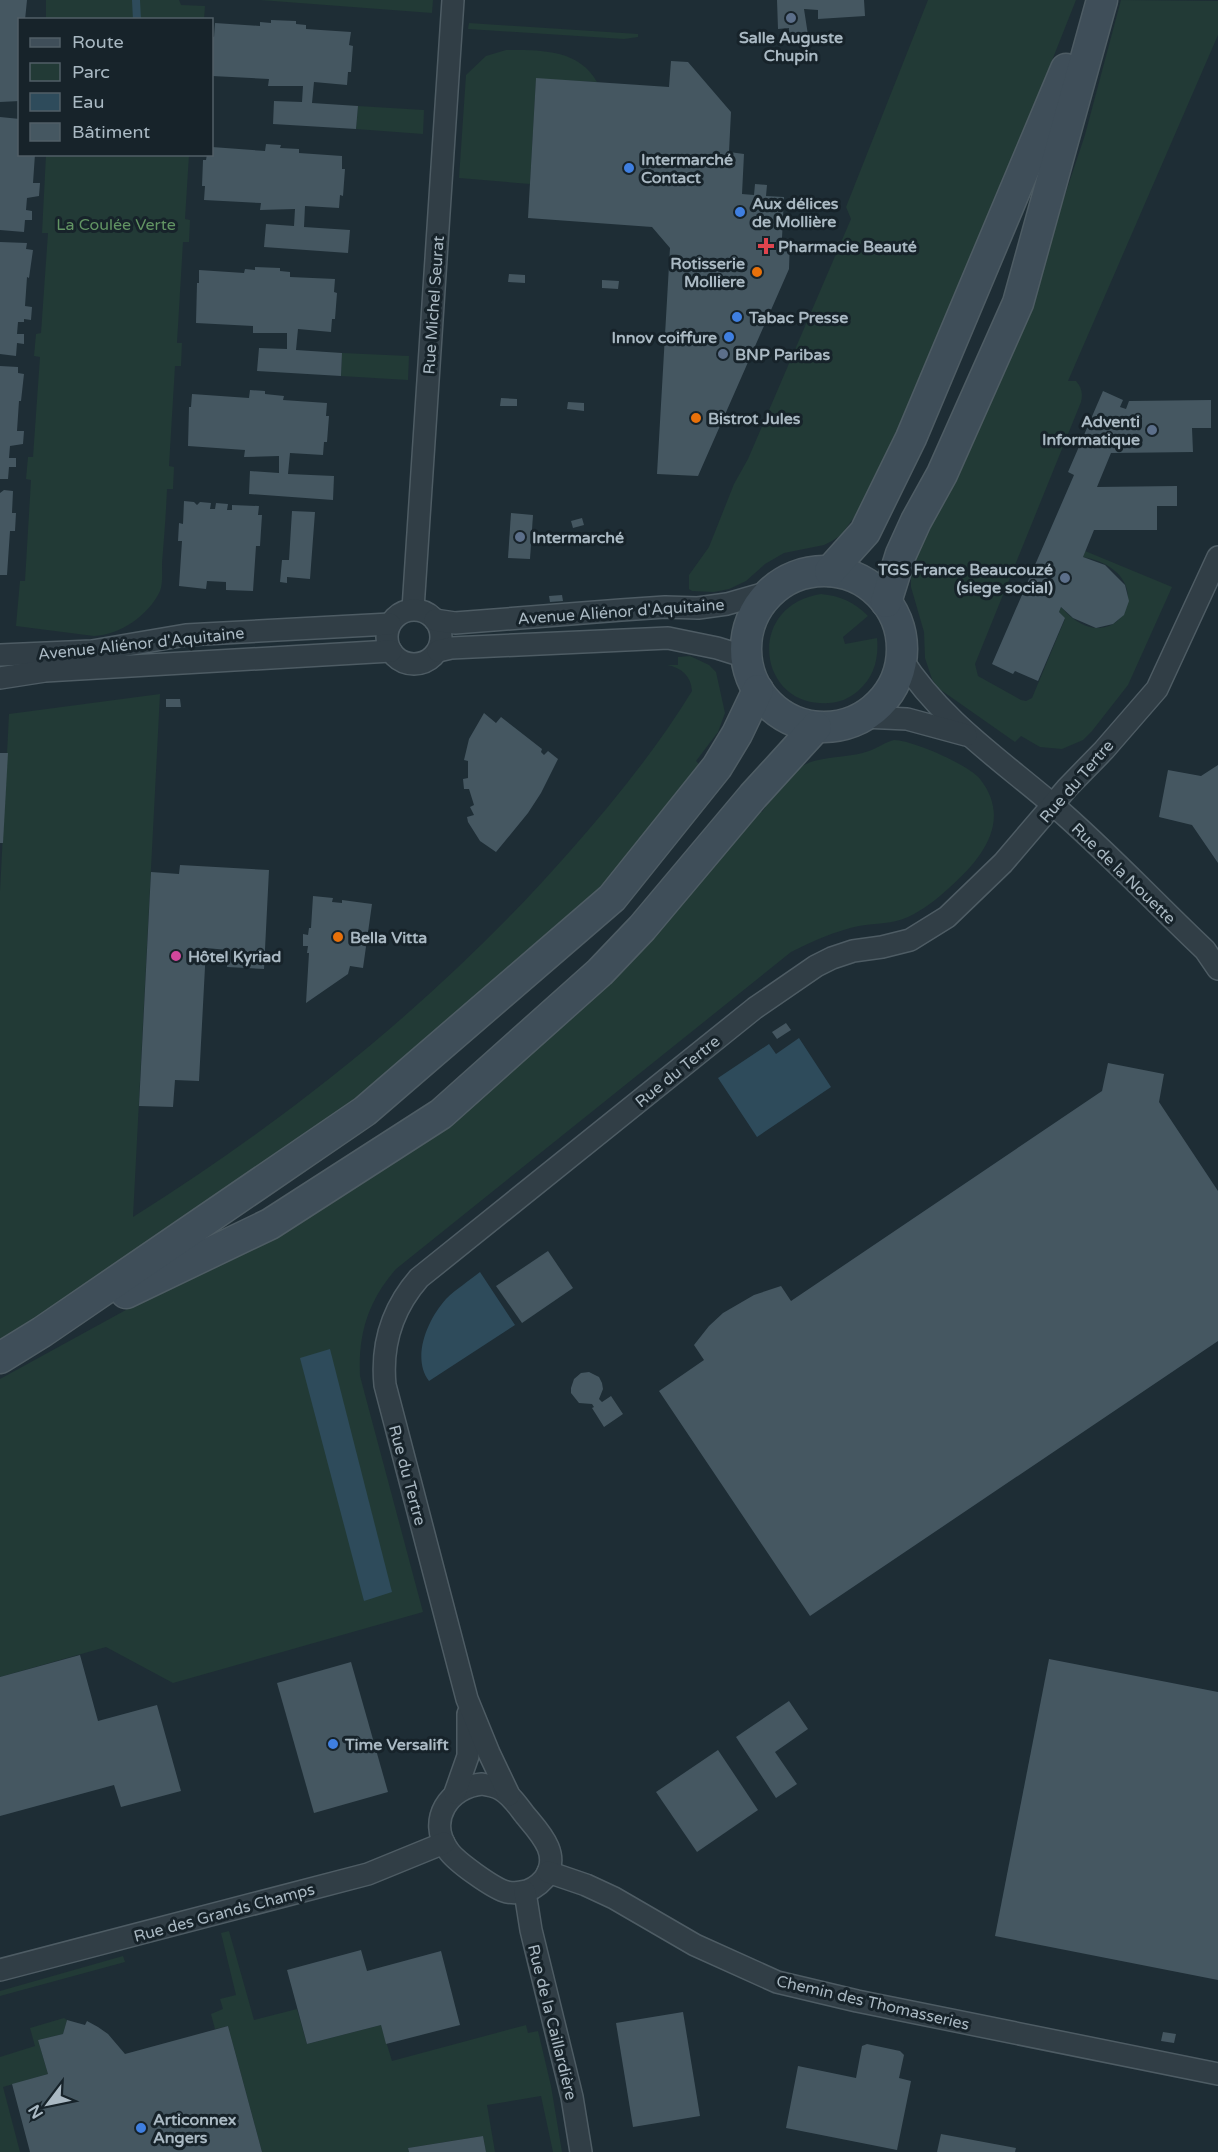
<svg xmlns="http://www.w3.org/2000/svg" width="1218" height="2152" font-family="'Varela Round',sans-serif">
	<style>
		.green { fill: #223a36 }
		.water { fill: #2e4b5b }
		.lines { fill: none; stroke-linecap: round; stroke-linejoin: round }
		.stream { stroke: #2e4b5b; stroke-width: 8 }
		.building { fill: #455761 }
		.minor-casing { stroke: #4e5c64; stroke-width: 24 }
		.secondary-casing { stroke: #4e5c64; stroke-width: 33 }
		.minor { stroke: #313e46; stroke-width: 21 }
		.secondary { stroke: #3f4e59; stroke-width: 30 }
		.service-dot { fill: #5c6f8a; stroke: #17232a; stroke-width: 2 }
		.shop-dot { fill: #3f7fe0; stroke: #17232a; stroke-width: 2 }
		.health-dot { fill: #e0444e; stroke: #17232a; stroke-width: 2 }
		.food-dot { fill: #e8710a; stroke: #17232a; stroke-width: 2 }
		.hotel-dot { fill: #d1479c; stroke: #17232a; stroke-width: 2 }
		.labels { text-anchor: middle; stroke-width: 6; stroke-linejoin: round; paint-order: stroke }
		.poi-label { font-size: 16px; font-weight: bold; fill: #aab9c3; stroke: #17232a; text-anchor: start }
		.park-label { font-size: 16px; fill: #629463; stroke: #17232a }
		.street-label { font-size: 16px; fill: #aab9c3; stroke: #17232a }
	</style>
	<rect width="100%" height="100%" fill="#1e2d35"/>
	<g class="green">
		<polygon points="46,0 179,0 181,5 205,6 204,19 46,19"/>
		<polygon points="260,0 433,0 432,13"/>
		<polygon points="928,0 1076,0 944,333 863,514 858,512 841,535 832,541 824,545 784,553 765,564 746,581 729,589 714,592 692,591 689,589 689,575 709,547 734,484 748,459 851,219 846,207"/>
		<path d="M 1121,0 L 1218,1 L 1218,35 L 1068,381 L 1076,381 C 1082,388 1083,394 1081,402 L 975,664 L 978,676 L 1021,700 L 1026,701 L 1032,698 L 1065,619 L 1059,612 L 1061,607 C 1116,670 1168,573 1083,557 L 1085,551 L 1172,587 L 1128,685 L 1092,731 L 1083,740 L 1062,749 L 1040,747 L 1021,736 L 1015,742 L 938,688 L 932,679 L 925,658 L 924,632 L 911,587 L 911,576 L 913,564 L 930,530 L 923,526 L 1053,231 L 1085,135 Z"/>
		<polygon points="469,23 638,34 638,37 624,39 468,29"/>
		<path d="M 506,50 C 540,50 579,49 597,82 L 536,79 L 530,184 L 459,178 L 466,75 L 486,56 Z"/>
		<polygon points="358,106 424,110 423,134 356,129"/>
		<path d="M 46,155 L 189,155 L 185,219 L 190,220 L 189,242 L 183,242 L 177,343 L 182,343 L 181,366 L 175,366 L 169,466 L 174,467 L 173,489 L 167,489 C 166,514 164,539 162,563 C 162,571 163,584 160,591 C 149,615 120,635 94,636 L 16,626 L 20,581 L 25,581 L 31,480 L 26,479 L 28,457 L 33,457 L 40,357 L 34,356 L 36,334 L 41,333 L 48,233 L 42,233 Z"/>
		<polygon points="342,353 409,356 408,380 341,376"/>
		<path d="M 821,594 C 841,596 854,602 868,616 L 843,637 L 845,644 L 877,638 C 879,659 874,677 858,691 C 850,698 839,703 828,703 C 758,708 744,606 821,594 Z"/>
		<path d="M 690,656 L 709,665 L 716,672 L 725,713 L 718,732 L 696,761 L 705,770 L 606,886 L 381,1087 L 107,1273 L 0,1339 L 0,892 L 9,714 L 160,694 L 133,1217 C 295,1115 445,994 571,850 C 615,800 657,748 692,691 C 691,676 682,668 667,665 L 678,665 L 678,657 Z"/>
		<path d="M 894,740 C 912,740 969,765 980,779 C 1013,821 981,860 949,888 C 937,899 923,910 908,917 C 893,924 876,923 859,926 C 835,931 813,941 791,952 L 396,1269 C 368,1301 358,1334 360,1376 L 423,1612 L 173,1683 L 106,1647 L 0,1677 L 0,1379 L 299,1215 L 357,1179 L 753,809 L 762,812 C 776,793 789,768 814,761 C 832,756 852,757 869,751 C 878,748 885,742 894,740 Z"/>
		<polygon points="229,1931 254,2020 297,2009 307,2044 381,2025 392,2061 526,2025 528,2033 538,2031 551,2086 562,2152 553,2152 541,2096 487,2105 495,2152 486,2152 483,2136 408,2148 409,2152 262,2152 228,2026 215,2029 211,2014 223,2009 220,1999 236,1995 221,1933"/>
		<polygon points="123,1956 125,1962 0,1996 0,1991"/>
		<polygon points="64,2018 67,2020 63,2034 38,2040 48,2074 3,2087 20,2152 0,2152 0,2057 35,2046 30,2028"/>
	</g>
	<g class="water">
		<polygon points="799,1038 831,1087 757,1137 718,1078 769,1044 776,1054"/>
		<path d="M 480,1272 L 515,1325 L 429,1381 C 411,1357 428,1319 446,1299 C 456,1289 469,1281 480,1272 Z"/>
		<polygon points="330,1349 392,1592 364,1601 300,1358"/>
	</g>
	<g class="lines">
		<polyline class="stream" points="136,0 137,20"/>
	</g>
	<g class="building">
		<polygon points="0,0 27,0 25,20 20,20 20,101 0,102"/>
		<polygon points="777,0 864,0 865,16 818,19 818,10 804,9 808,35 789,35 789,28 778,29"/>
		<polygon points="271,20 296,21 296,24 306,25 306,29 351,32 349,45 353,46 351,72 348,72 347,85 314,82 312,103 358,106 356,129 273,124 274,101 302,102 303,86 268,86 269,79 212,76 212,36 214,37 215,23 260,26 260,22 271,23"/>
		<polygon points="671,61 688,62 731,112 729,152 744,154 742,194 754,195 755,184 767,185 766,196 784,197 782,238 790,239 789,269 698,476 657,474 670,248 652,227 528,218 536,78 669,87"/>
		<polygon points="0,117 20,119 20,154 35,154 33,183 40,183 39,196 27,198 26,210 32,211 32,220 25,220 24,232 0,230"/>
		<polygon points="266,144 281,145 280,148 299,149 299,153 342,156 342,169 345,169 343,196 340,195 339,208 305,206 304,227 350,230 348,253 264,247 266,224 294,226 295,209 260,210 261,203 204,200 205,186 202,186 203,160 206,160 207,154 212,154 212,147 265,151"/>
		<polygon points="0,242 27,243 26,249 33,250 29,278 27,277 25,306 32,307 31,320 24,319 24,322 18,322 17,334 24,334 24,344 17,343 16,356 0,354"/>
		<polygon points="255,267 280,268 280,271 290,272 290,277 335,279 334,292 337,293 335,319 332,319 331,332 298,329 296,350 342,353 341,376 257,371 259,348 287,349 287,333 253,333 253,326 196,323 197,283 199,283 199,270 244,273 245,269 255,270"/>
		<polygon points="509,274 525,275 525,283 508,282"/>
		<polygon points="602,280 619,281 618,289 602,288"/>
		<polygon points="0,366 18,367 18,373 24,374 21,401 19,401 17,431 24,431 23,444 10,446 9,458 16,458 16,467 9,467 8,479 0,479"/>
		<polygon points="250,390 265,391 265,394 284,396 283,400 327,403 326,416 329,416 327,442 324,442 323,455 290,453 288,474 334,476 333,500 249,494 250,471 279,473 279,456 244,457 245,450 188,446 189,407 191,407 192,394 249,398"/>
		<polygon points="1103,391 1123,400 1120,407 1126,409 1129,401 1211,400 1211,428 1192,428 1193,452 1111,453 1097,487 1177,486 1177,506 1157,506 1157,530 1094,530 1083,557 1105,565 1125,585 1129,601 1124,615 1113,624 1096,628 1073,618 1061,607 1059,612 1065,618 1038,681 1015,671 1013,674 992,664 1074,475 1068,472"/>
		<polygon points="501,398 517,399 517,406 500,406"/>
		<polygon points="568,402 584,403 584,411 567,409"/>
		<polygon points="4,490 13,491 12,513 16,513 15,531 10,531 7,575 0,575 0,493"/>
		<polygon points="184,501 194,502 197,505 200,502 211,503 210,509 215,509 216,503 228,504 227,510 232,510 232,505 259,506 258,515 262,515 260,546 256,546 253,591 226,590 226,582 207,581 206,589 179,586 182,541 178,541 179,523 183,524"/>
		<polygon points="292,511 315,512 310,579 287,577 287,583 280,582 282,560 289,560"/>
		<polygon points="511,513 533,515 530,559 508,558"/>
		<polygon points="582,518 584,525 573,528 571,521"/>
		<polygon points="562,595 563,601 550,602 549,596"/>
		<polygon points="166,699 180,699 181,707 166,707"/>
		<polygon points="484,713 496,723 501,717 542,749 541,752 544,755 548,751 558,759 541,793 528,813 496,852 480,841 468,822 467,817 474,815 470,807 474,805 469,789 464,789 463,779 468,778 468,761 464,760 469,739"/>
		<polygon points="0,753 8,753 3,843 0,843"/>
		<polygon points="1218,765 1218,863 1192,825 1159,817 1168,770 1201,776"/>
		<polygon points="180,865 269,870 264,969 227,967 228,950 206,948 199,1081 175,1080 173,1107 139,1106 151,872 179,874"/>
		<polygon points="313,896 333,898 332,902 342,903 342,900 372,904 363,968 350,966 348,974 306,1003 309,953 307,953 308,946 303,946 303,934 308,935 309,928 311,928"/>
		<polygon points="786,1023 791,1030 777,1039 772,1032"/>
		<polygon points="1108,1063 1164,1074 1159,1102 1218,1191 1218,1341 810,1616 659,1391 704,1360 694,1345 709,1326 723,1313 754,1295 781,1286 791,1301 1102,1091"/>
		<polygon points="548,1251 573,1288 522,1323 496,1286"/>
		<polygon points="589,1372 599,1377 602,1383 603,1389 599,1399 602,1402 611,1396 623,1414 604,1427 592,1408 594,1407 592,1404 579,1403 571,1393 571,1388 574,1379 581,1373"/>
		<polygon points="80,1655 98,1721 157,1705 181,1791 121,1807 114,1785 0,1816 0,1677"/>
		<polygon points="1049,1659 1218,1692 1218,1980 995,1936"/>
		<polygon points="351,1662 388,1792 314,1813 277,1683"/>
		<polygon points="789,1701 808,1729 775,1752 797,1784 776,1798 736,1737"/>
		<polygon points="718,1750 758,1810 697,1852 656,1792"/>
		<polygon points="361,1950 367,1971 441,1951 460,2025 386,2044 381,2025 307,2044 287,1970"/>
		<polygon points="683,2012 700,2116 633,2127 616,2023"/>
		<polygon points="67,2020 85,2025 87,2021 98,2027 108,2034 125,2054 228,2026 262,2152 30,2152 12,2084 48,2074 38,2040 63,2034"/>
		<polygon points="1163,2032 1176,2034 1174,2043 1161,2041"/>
		<polygon points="867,2044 900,2051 904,2055 899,2078 911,2081 897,2150 786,2128 798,2066 856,2078 862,2046"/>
		<polygon points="941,2134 1016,2148 1015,2152 937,2152"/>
		<polygon points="483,2136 486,2152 409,2152 408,2148"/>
	</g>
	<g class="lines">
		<g class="minor-casing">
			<g id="minor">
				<polyline points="413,609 453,0"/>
				<circle cx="414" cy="637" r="27"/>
				<polyline points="435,620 455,623 621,610 665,607 698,608 727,604 769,592"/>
				<polyline points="438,651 451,648 668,638 717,648 746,657"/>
				<polyline points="0,655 92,651 186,635 390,624"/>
				<path d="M 901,658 C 940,719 998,758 1052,804 C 1105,849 1154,902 1205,950 L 1218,969"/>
				<polyline points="0,678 45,671 391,651"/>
				<polyline points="863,717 907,719 966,735"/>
				<path d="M 482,1784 C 488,1785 494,1786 500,1789 C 511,1795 518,1806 525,1815 C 540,1833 562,1855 544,1879 C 538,1886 530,1891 521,1892 C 517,1893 512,1893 507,1892 C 494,1889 455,1861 448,1850 C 427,1820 449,1787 482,1784 Z"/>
				<polyline points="455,1793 468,1756 468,1714"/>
				<path d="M 509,1795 L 489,1753 L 467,1699 L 385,1385 C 381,1344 392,1309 419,1278 L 755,1008 L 816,966 L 832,958 L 853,951 L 882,947 L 910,940 L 947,917 L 1003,863 L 1067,788 L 1104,750 L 1157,689 L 1218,557"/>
				<polyline points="548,1872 586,1885 614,1898 695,1945 777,1982 857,2001 1218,2074"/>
				<polyline points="525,1892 531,1930 572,2097 581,2152"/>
				<polyline points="0,1970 368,1874 444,1843"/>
			</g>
		</g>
		<g class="secondary-casing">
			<g id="secondary">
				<circle cx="824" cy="649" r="78"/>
				<polyline points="830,571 865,532 911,438 1066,69"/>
				<polyline points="886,602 901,554 916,521 942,474 1018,303 1102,0"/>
				<polyline points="126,1293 270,1224 441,1114 600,972 642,928 753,796 816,727"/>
				<polyline points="0,1358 42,1332 365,1111 612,898 717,767 737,734 758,690"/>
			</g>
		</g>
		<use href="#minor" class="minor"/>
		<use href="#secondary" class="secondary"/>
	</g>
	<g class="service-dot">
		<circle cx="791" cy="18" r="6"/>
		<circle cx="723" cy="354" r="6"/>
		<circle cx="1152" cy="430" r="6"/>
		<circle cx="520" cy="537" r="6"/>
		<circle cx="1065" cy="578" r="6"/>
	</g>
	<g class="shop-dot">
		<circle cx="629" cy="168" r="6"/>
		<circle cx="740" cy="212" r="6"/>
		<circle cx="737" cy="317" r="6"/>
		<circle cx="729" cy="337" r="6"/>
		<circle cx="333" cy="1744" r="6"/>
		<circle cx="141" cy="2128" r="6"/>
	</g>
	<path class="health-dot" d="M763 237h6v6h6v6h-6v6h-6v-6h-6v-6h6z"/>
	<g class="food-dot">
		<circle cx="757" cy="272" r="6"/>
		<circle cx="696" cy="418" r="6"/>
		<circle cx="338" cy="937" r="6"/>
	</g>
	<circle class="hotel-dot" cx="176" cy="956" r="6"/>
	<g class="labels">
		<g class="poi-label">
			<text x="791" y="43" text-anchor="middle">Salle Auguste<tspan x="791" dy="18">Chupin</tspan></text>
			<text x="641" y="165">Intermarché<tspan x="641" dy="18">Contact</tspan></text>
			<text x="752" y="209">Aux délices<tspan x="752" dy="18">de Mollière</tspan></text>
			<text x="778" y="252">Pharmacie Beauté</text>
			<text x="745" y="269" text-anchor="end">Rotisserie<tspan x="745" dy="18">Molliere</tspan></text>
			<text x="749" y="323">Tabac Presse</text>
			<text x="717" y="343" text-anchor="end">Innov coiffure</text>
			<text x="735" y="360">BNP Paribas</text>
			<text x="708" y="424">Bistrot Jules</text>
			<text x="1140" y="427" text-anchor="end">Adventi<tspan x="1140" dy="18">Informatique</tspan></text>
			<text x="532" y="543">Intermarché</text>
			<text x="1053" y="575" text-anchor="end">TGS France Beaucouzé<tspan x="1053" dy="18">(siege social)</tspan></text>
			<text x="350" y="943">Bella Vitta</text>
			<text x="188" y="962">Hôtel Kyriad</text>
			<text x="345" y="1750">Time Versalift</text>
			<text x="153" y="2125">Articonnex<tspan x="153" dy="18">Angers</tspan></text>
		</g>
		<g class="park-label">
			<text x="116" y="230">La Coulée Verte</text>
		</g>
		<g class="street-label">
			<text transform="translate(433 305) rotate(-86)" y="6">Rue Michel Seurat</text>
			<text transform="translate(621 611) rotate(-4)" y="6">Avenue Aliénor d'Aquitaine</text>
			<text transform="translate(141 643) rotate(-6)" y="6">Avenue Aliénor d'Aquitaine</text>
			<text transform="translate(1076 781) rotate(-49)" y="6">Rue du Tertre</text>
			<text transform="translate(1124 873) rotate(44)" y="6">Rue de la Nouette</text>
			<text transform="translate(677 1071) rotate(-39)" y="6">Rue du Tertre</text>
			<text transform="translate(408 1475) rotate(75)" y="6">Rue du Tertre</text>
			<text transform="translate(224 1912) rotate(-15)" y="6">Rue des Grands Champs</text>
			<text transform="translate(873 2002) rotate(13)" y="6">Chemin des Thomasseries</text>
			<text transform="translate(553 2022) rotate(76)" y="6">Rue de la Caillardière</text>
		</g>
	</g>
	<rect x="18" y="18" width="195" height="138" fill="#17232a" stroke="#525f67" stroke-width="1.5"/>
	<rect x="30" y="38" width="30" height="9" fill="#3f4e59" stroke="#525f67" stroke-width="1.5"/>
	<text x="72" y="48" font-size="18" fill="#aab9c3">Route</text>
	<rect x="30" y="63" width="30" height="18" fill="#223a36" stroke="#525f67" stroke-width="1.5"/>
	<text x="72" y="78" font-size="18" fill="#aab9c3">Parc</text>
	<rect x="30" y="93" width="30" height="18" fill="#2e4b5b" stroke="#525f67" stroke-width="1.5"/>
	<text x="72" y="108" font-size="18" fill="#aab9c3">Eau</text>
	<rect x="30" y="123" width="30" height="18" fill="#455761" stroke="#525f67" stroke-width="1.5"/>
	<text x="72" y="138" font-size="18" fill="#aab9c3">Bâtiment</text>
	<g transform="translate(48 2104) rotate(238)" stroke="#17232a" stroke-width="4.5" paint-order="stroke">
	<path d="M0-4.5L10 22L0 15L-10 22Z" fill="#aab9c3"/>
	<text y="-9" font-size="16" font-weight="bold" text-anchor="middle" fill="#aab9c3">N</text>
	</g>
</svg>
